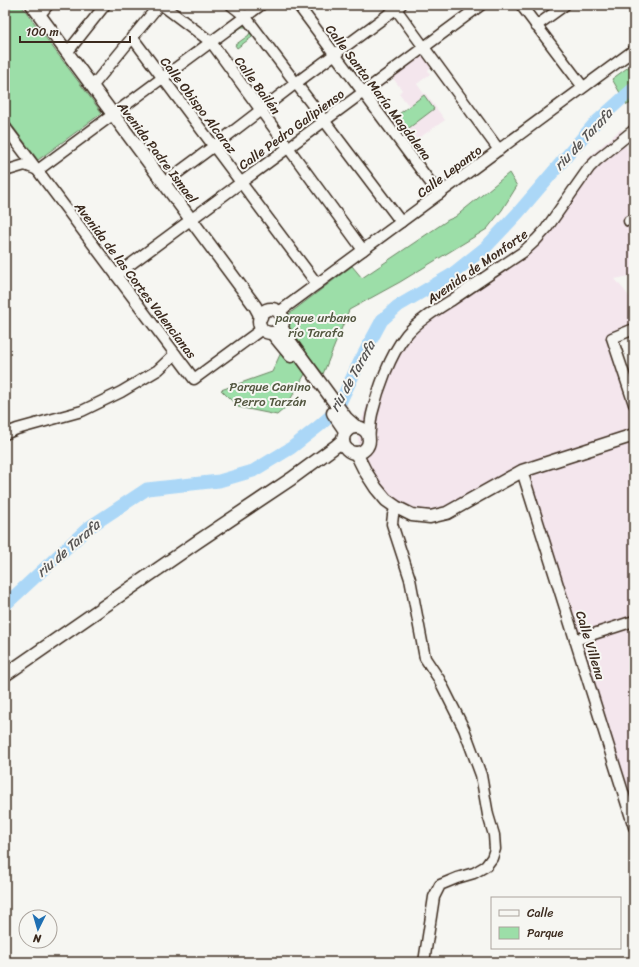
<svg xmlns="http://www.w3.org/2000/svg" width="639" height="967" font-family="Sriracha,sans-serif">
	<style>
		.built { fill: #f4e6ed }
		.green { fill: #9cdea8; stroke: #6c8463 }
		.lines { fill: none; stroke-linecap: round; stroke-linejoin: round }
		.river { stroke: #abd7f7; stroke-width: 13 }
		.minor-casing { stroke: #3b2a1e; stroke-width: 13 }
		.major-casing { stroke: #3b2a1e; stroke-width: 15 }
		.minor { stroke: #f6f6f2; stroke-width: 10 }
		.major { stroke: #f6f6f2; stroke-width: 12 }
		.labels { text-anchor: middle; stroke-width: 4; stroke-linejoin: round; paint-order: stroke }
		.street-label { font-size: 13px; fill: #3b2a1e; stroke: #f6f6f2 }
		.park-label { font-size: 13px; fill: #535740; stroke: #f6f6f2 }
		.water-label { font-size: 14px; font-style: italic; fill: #575554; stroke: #f6f6f2 }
	</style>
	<rect width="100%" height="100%" fill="#f6f6f2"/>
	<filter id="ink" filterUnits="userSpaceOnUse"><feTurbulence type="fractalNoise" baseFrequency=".025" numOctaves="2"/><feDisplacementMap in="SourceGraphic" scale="8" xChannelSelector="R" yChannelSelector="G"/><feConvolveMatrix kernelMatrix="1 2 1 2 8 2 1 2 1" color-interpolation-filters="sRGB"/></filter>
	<g filter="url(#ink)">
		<g class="built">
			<polygon points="421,55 424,55 432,66 428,70 430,74 417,84 424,94 425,93 445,120 409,145 390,120 409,106 399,93 402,90 392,77"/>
			<polygon points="621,129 634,170 634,275 615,279 634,302 634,329 612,339 634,404 634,827 522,471 430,517 396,507 362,456 359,446 358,437 362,419 379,372 393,343 402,330 413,319 435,303 518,248 533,234 547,219 590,156"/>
		</g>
		<g class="green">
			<polygon points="5,5 21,5 102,113 38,160 5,116"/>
			<polygon points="244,23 255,35 237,48 235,45 249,35 249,34 251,32 247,27 242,27 229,36 228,35"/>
			<polygon points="634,63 634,102 627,105 612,79"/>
			<polygon points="424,95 434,109 405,131 395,117"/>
			<polygon points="509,173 517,186 502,210 487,229 400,282 349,310 323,374 288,328 289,314 352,266 362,278 448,220 455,217"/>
			<polygon points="284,346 305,374 286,407 277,415 238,407 221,390 272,372"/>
		</g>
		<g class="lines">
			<polyline class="river" points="5,605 88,528 147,489 219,481 253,471 291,448 319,426 336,411 360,361 382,320 398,306 451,275 486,247 518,213 595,123 634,88"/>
			<g class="minor-casing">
				<g id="minor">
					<polyline points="162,5 211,42 363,250"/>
					<polyline points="231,5 245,16 401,222"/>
					<polyline points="298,5 439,194"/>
					<polyline points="393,5 499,150"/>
					<polyline points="521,5 583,87"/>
					<polyline points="42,12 48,5"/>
					<polyline points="536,26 565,5"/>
					<polyline points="132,37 317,284"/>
					<polyline points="70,49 105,5"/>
					<polyline points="95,83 159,5"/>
					<polyline points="5,127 194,379 262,329"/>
					<polyline points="5,171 25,165 38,170 261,5"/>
					<polyline points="164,183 214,146 296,83 401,5"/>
					<polyline points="629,221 634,219"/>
					<polyline points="116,275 481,5"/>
					<polyline points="279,312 634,50"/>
					<polyline points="634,329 612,338 634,404"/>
					<polyline points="5,434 17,429 82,411 121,392 158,370 175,354"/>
					<path d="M 369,441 C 370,432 370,423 372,414 C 378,389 390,355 406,335 C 418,321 436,310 452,300 C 475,284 499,268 523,252 L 536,240 L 546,229 L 589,168 L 597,160 L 634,130"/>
					<polyline points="522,471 634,827"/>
					<polyline points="396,507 393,515 392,524 410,579 425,658 439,679 464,729 481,775 488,815 494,835 495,849 492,858 486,866 474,873 457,878 440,885 434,897 424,962"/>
					<polyline points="575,640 634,621"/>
				</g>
			</g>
			<g class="major-casing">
				<g id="major">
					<polyline points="32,5 255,306 261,317"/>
					<circle cx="271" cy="321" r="12"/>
					<polyline points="281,327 291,343 346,418 356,427"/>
					<polyline points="272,333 291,356"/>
					<polyline points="333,413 346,432"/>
					<circle cx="356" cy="440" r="13"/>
					<polyline points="356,453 365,471 376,488 386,500 396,507 412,515 430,517 447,513 522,471 634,435"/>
					<polyline points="5,675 197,542 291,479 336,446 343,440"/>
				</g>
			</g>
			<use href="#minor" class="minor"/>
			<use href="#major" class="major"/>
		</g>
	</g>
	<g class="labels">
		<g class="street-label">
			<text transform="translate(258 85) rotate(54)" y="5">Calle Bailén</text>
			<text transform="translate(379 92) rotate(53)" y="5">Calle Santa María Magdalena</text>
			<text transform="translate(199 105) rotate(53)" y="5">Calle Obispo Alcaraz</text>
			<text transform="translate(291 129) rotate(-36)" y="5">Calle Pedro Galipienso</text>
			<text transform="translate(158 152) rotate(53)" y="5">Avenida Padre Ismael</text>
			<text transform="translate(449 171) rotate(-37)" y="5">Calle Lepanto</text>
			<text transform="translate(477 266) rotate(-35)" y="5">Avenida de Monforte</text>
			<text transform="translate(136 280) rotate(53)" y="5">Avenida de las Cortes Valencianas</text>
			<text transform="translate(591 645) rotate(73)" y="5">Calle Villena</text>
		</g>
		<g class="park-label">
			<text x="316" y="322">parque urbano<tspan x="316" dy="15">río Tarafa</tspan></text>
			<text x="270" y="391">Parque Canino<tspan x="270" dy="15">Perro Tarzán</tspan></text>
		</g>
		<g class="water-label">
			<text transform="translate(583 139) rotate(-47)" y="5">riu de Tarafa</text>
			<text transform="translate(352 376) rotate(-61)" y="5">riu de Tarafa</text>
			<text transform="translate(68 548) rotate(-41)" y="5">riu de Tarafa</text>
		</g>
	</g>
	<rect width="639" height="967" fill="none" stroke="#f6f6f2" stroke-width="20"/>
	<rect x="10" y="10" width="619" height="947" fill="none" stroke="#3b2a1e" stroke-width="1.5" filter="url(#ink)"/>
	<rect x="491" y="897" width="130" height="52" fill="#f6f6f2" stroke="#aba49d"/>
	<rect x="499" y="910" width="20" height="6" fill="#f6f6f2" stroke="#aba49d"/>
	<text x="527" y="917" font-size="12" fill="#3b2a1e">Calle</text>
	<rect x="499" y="927" width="20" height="12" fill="#9cdea8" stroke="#aba49d"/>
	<text x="527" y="937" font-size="12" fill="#3b2a1e">Parque</text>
	<g transform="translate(38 929) rotate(185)"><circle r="19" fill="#f6f6f2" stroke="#aba49d"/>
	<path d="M0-3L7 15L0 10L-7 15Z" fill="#1f6fb2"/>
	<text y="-6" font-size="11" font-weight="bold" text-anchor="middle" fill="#3b2a1e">N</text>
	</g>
	<path d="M20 36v6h110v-6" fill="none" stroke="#3b2a1e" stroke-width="2"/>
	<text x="26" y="36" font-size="12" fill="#3b2a1e" stroke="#f6f6f2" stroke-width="3" paint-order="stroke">100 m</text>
</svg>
